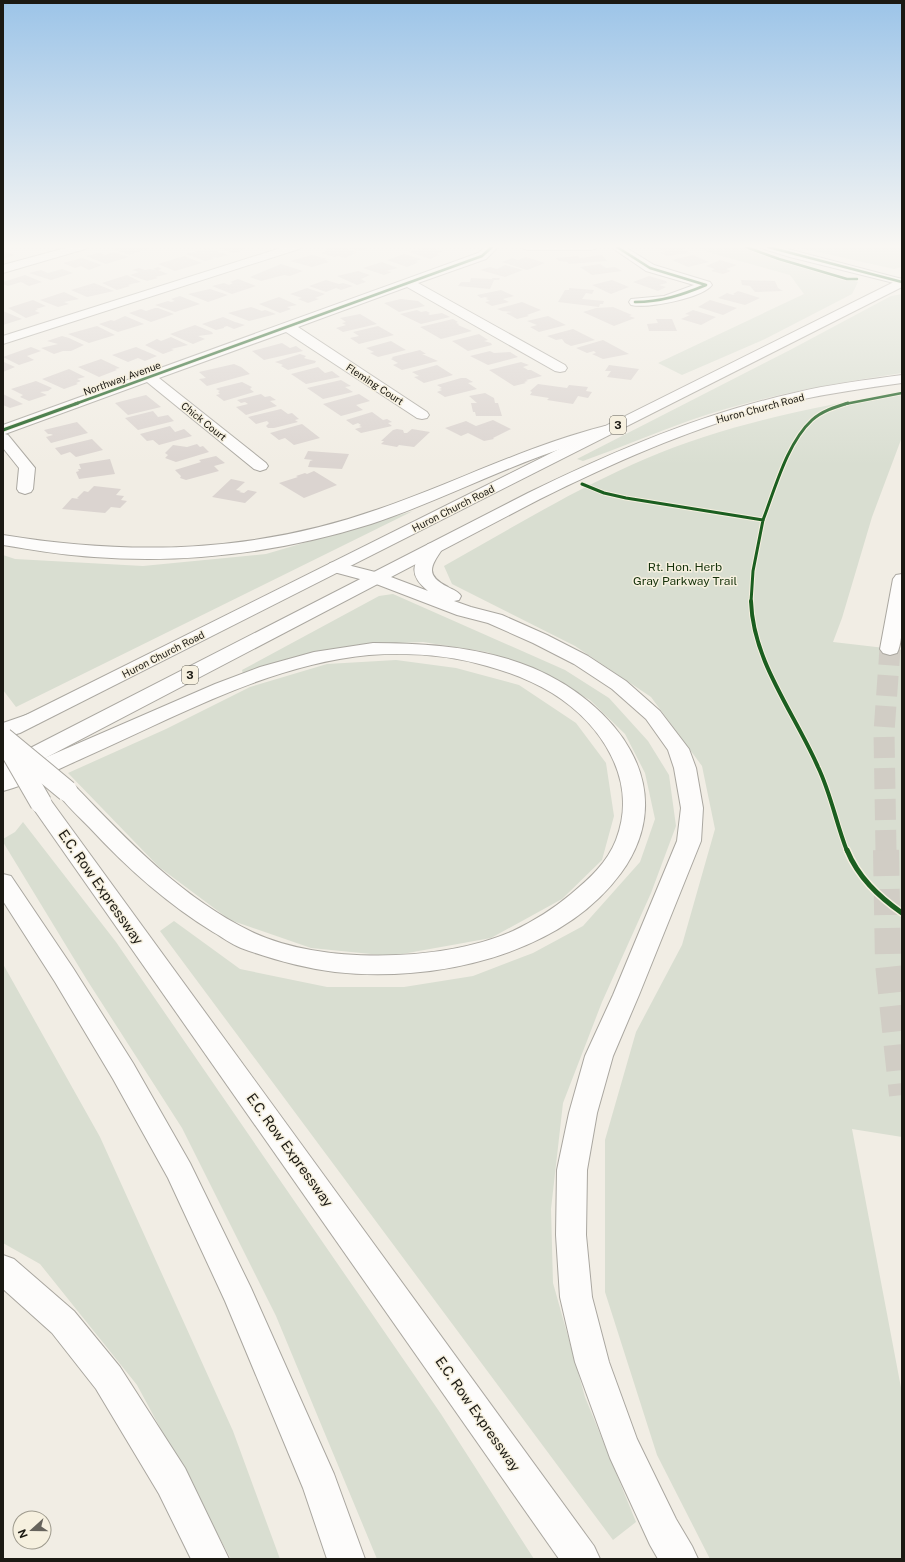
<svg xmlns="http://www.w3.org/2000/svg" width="905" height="1562" font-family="'Public Sans',sans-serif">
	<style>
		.green { fill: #d9ded1 }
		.building { fill: #dbd4d0 }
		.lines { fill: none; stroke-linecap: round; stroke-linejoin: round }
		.motorway-tunnel-far1 { stroke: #d1cdc5; stroke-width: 21; stroke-dasharray: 21 10; stroke-linecap: butt }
		.motorway-tunnel { stroke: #d1cdc5; stroke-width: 26; stroke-dasharray: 26 13; stroke-linecap: butt }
		.minor-casing { stroke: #aaa7a0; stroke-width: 2 }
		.trunk-casing { stroke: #aaa7a0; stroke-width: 2 }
		.motorway-casing { stroke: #aaa7a0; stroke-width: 2 }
		.minor { fill: #fdfcfb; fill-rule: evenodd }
		.trunk { fill: #fdfcfb; fill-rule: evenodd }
		.motorway { fill: #fdfcfb; fill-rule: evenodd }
		.motorway-bridge-casing { stroke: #aaa7a0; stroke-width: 23; stroke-linecap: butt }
		.motorway-bridge { stroke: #fdfcfb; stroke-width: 21 }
		.cycleway-far3-casing { stroke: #f6f0df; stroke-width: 4 }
		.cycleway-far2-casing { stroke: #f6f0df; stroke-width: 5 }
		.cycleway-far1-casing { stroke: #f6f0df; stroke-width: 6 }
		.cycleway-casing { stroke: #f6f0df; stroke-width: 8 }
		.cycleway-far3 { stroke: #1b5e20; stroke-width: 2.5 }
		.cycleway-far2 { stroke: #1b5e20; stroke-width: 3 }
		.cycleway-far1 { stroke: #1b5e20; stroke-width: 4 }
		.cycleway { stroke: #1b5e20; stroke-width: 5 }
		.labels { text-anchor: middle; stroke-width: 3; stroke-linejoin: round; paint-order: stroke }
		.far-street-label { font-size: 10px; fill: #1b1913; stroke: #f6f0df }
		.shield { fill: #f6f0df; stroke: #5d5a50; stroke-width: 1 }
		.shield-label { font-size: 11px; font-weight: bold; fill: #1b1913 }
		.park-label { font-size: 12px; fill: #15320b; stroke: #f6f0df }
		.near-street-label { font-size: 14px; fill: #1b1913; stroke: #f6f0df }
	</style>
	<rect width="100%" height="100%" fill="#f1ede4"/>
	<g class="green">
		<polygon points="698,247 743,247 768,256 858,282 852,294 765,339 682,375 658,363 804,294 790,275 707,252"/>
		<polygon points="795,247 902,247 902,267 894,269"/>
		<path d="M 902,294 L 902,373 C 831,384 759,396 691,420 C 655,433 619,448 583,461 L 577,459 L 790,350 L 891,296 Z"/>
		<path d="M 902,392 L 902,437 L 872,517 L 842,618 L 833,642 L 902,650 L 902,1137 L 852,1129 L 902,1393 L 902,1559 L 710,1559 L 657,1455 L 605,1292 L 605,1140 L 636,1032 L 682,945 L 715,829 L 702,766 L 651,697 L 575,646 L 452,584 L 444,566 C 510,529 575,489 645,459 C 727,424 814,407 902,392 Z"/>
		<polygon points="413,511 16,707 3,690 3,555 15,559 143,566 266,554"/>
		<polygon points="393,594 565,670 609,698 648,741 669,775 676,826 651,893 602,1002 563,1103 551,1209 553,1283 585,1397 636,1522 613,1540 160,931 174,921 240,969 327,987 404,987 473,976 533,953 583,926 640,862 655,819 645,773 625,734 590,700 539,673 487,652 423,642 373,644 322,651 243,674 242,670 379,596"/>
		<polygon points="396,660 456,668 519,685 576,723 606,763 614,816 602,860 562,899 491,938 391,956 311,948 230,920 159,867 68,773 166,729 250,687 327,664"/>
		<polygon points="23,822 116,942 441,1414 534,1559 377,1559 276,1316 182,1128 87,980 3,842 3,839 15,832"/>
		<polygon points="3,964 100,1137 233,1431 280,1559 231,1559 137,1385 40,1264 3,1243"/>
	</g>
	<g class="building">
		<polygon points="120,247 154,247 129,255 113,249"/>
		<polygon points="216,247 245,247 242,249 245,250 234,253"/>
		<polygon points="332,247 343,248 357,252 345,258 338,256 334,257 321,253 329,250 325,249"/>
		<polygon points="347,247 371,247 359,251"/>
		<polygon points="425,247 430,247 444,251 436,254 439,255 430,259 409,252"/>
		<polygon points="655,247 681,247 690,253 666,256 660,252 665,252"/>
		<polygon points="208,248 228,255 217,258 213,257 211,258 214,259 205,261 186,254"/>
		<polygon points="3,251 4,251 15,255 3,259"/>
		<polygon points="114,252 129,257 106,264 86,256 99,253 105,255"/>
		<polygon points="404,254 421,259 416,261 418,262 416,263 417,263 407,267 387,260"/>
		<polygon points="312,255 331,260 324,259 329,262 312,267 290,261"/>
		<polygon points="602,255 607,261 569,264 567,262 559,261 556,258 578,256 580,258"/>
		<polygon points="693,255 709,262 688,267 672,260"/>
		<polygon points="184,256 202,263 175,271 158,264"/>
		<polygon points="526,257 545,263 527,270 502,262 512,258 518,260"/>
		<polygon points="82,258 102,265 89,270 81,266 75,268 63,263"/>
		<polygon points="720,260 737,265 726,269 731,271 723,274 711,271 715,269 706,266"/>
		<polygon points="382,262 398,268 386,271 392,272 384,275 363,268"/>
		<polygon points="281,264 303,271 290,276 284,275 261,281 250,277"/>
		<polygon points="600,264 606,268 615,267 622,271 592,275 580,267"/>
		<polygon points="505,265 523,270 505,277 480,270 490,267 497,269"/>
		<polygon points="158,267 162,269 158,270 168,274 155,277 158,278 147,281 130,275 139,272 132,270 139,268 145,270 150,269 154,270 156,270 153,269"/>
		<polygon points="62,269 73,273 51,280 29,273 41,270 48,273"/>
		<polygon points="358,271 370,275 361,279 366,282 357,285 337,276"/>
		<polygon points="25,275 42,282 29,286 21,282 8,286 3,284 3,282"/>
		<polygon points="127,275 141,282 131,284 132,284 128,285 130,286 117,290 102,283"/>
		<polygon points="649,276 666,281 667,283 659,285 666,287 658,291 633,282"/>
		<polygon points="471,278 492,279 492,278 500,278 499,280 494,280 490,289 458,286 461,282 470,282"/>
		<polygon points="238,279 256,286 232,294 212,286 224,283 229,285 233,283 230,282"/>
		<polygon points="326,280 339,284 343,283 353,286 341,290 336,288 326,292 309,286"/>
		<polygon points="612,280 629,287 611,294 592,285"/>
		<polygon points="741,280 775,281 778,288 783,291 755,292 750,286 742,285"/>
		<polygon points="94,283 114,291 87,297 71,290"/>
		<polygon points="307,288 325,294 315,298 319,299 308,303 298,299 302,298 290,294"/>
		<polygon points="569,288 594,290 592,294 586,293 582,299 604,301 603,304 600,304 599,307 558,302 565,290 569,290"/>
		<polygon points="210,289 228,295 208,302 188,294"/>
		<polygon points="501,290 514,296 503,299 509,302 492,306 485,302 490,301 486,299 488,298 485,297 481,298 477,295"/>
		<polygon points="738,291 760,298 745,305 718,298 727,293 733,295 735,294 733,294"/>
		<polygon points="64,292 79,299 64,302 69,304 58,307 40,300"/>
		<polygon points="180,296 200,304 175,312 155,305 168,301 171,302 175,301 171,299"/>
		<polygon points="279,297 297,305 287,307 291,309 280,313 259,304"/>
		<polygon points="401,299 418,301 425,306 399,312 384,303"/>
		<polygon points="33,300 46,306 36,309 38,309 35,311 40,313 26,318 8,308"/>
		<polygon points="710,300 737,308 723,315 698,307"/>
		<polygon points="522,302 541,310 527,315 529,316 517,319 506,313 512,312 502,311 497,309"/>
		<polygon points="251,307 262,311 265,310 276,314 249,321 228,313"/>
		<polygon points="613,307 632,315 629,316 635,318 614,326 583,312 596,308"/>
		<polygon points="155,308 158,308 174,314 151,322 129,313 141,309 146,311"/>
		<polygon points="417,310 421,312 426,311 430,313 428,314 430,315 442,313 450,317 421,324 400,314"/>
		<polygon points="693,310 716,317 701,325 681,319 690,315 685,314"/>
		<polygon points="3,311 22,319 3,325"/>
		<polygon points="360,314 377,324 343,332 336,328 346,325 342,323 346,322 340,318"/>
		<polygon points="125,316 144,324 118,332 99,324 111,320 114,321"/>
		<polygon points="548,316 566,325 539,332 530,327 537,325 527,321"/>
		<polygon points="223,317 235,322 245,325 234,329 227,326 224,327 224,328 216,330 202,324"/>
		<polygon points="453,319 458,322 456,323 459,324 458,325 472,331 441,339 420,327"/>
		<polygon points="656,319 672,319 677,331 649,331 647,324 658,323"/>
		<polygon points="195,325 212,332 213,334 198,336 205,339 193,344 170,334"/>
		<polygon points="97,326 115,335 89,343 68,334"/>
		<polygon points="378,326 394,335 359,344 350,338 359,336 353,332"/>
		<polygon points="573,329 595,340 571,346 565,343 562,339 556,340 547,336"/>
		<polygon points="479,334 488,340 484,341 491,343 492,345 468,351 452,341"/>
		<polygon points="62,336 69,338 84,345 71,351 63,351 54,354 41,348 58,344 47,341"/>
		<polygon points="171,337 188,345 171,349 174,350 163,354 145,345 157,339 161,341"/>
		<polygon points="603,340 629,354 603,359 592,354 596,353 594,351 587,353 576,348"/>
		<polygon points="391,341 406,350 378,357 370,353 374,352 366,348"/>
		<polygon points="282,343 290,348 296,346 303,351 264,360 252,351"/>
		<polygon points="31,347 41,351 27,356 34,360 19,365 3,357"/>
		<polygon points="136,347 157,356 145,361 138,358 128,362 112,355"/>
		<polygon points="420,350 426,354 422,354 438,361 402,370 393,365 398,363 391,359 393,358 392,357"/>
		<polygon points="490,351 494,353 510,352 518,357 488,365 470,356"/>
		<polygon points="300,354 306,356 304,358 307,359 316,361 315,363 288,370 281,366 283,365 281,364 275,362"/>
		<polygon points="101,359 120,368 115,369 117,370 99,377 78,367"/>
		<polygon points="3,362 4,362 15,367 3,372"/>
		<polygon points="521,362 529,365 523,367 528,370 531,370 542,376 526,380 528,381 524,382 526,383 514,386 489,370"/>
		<polygon points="234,364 241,367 250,374 207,386 199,379 206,378 199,372"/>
		<polygon points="437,365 453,375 424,383 414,377 419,376 412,372"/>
		<polygon points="609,365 639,369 631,380 607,377 611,371 605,371"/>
		<polygon points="318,367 325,373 332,371 340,377 306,384 291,374"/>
		<polygon points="69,369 85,377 77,379 81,381 76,383 78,384 64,389 42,379"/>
		<polygon points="461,378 466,378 473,382 468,383 477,389 445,397 437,392 442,390 439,389 442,388 437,385"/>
		<polygon points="341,380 351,386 345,387 353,392 323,399 307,388"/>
		<polygon points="36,381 52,388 48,391 40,392 47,395 29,401 20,397 23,395 11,389"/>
		<polygon points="242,382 252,387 250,389 254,392 224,401 216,395 220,394 218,392 220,391 216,389 218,388"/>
		<polygon points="538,384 567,388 569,385 588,387 586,391 592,392 588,398 578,396 573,404 547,400 549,398 530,395 532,392 530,391"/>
		<polygon points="485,393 494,398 495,403 498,403 502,416 476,416 475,412 473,412 471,403 477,403 469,396"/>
		<polygon points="3,394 23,404 10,408 3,405"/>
		<polygon points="261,394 265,397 270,396 276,400 270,401 277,406 246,415 236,407 248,404 245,402 241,403 237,400"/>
		<polygon points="359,394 370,401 356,405 363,410 341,416 323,404"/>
		<polygon points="146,395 161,407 128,415 115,403"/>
		<polygon points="281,409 288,414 292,413 299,419 295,420 298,422 274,428 268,428 266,426 269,423 267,421 256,424 248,417"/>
		<polygon points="153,411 158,417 168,415 174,421 138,430 125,418"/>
		<polygon points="372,412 383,420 387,419 392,422 388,423 392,426 361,433 355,429 362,427 359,426 361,425 358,423 353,425 346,420"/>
		<polygon points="493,420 511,429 493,438 494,439 484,441 468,433 461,436 445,428 466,421 476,426"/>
		<polygon points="77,422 88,433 51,443 46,437 53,435 51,434 48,434 44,430"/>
		<polygon points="302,424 320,438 294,445 285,438 279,440 270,433"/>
		<polygon points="170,426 175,432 184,429 192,436 159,445 153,440 147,441 140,434"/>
		<polygon points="397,429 403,430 404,433 407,433 412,429 430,432 414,447 399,445 397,447 381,444 384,441 381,441 393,430"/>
		<polygon points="92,439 103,450 76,457 70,452 61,455 55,448"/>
		<polygon points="197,444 200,447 203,446 209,452 176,462 165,458 168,455 165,453 173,445 187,447"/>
		<polygon points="308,451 349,454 342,469 308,467 310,461 313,460 304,459"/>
		<polygon points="216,456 225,463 214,466 219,471 186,480 180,478 181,476 175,470 201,462 199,460"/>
		<polygon points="110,459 115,474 79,479 76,472 79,471 78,469 81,469 79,464"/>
		<polygon points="314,471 337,485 304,498 279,483 298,477 296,476 305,473 307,474"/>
		<polygon points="231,479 245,482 236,490 241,491 239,492 244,493 248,490 257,492 245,503 212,497"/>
		<polygon points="94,486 121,489 116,495 124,496 121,500 127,501 120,508 111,507 105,513 62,509 72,498 79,499 77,498 84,491 88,492"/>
	</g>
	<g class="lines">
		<polyline class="motorway-tunnel-far1" points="886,851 884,732 890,649"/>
		<polyline class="motorway-tunnel" points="886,850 888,964 902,1095"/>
		<g class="minor-casing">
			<g id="minor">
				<polygon points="69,247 87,247 85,249 3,273 3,265"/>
				<polygon points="284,247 301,247 299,249 3,344 3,336"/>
				<polygon points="485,247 498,247 486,259 418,283 565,365 567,368 565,371 560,372 555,371 407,287 298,327 427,412 429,415 427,418 422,419 417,418 286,332 159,378 266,463 268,466 266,469 260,471 254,469 147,382 5,434 8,435 35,468 33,489 31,492 25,494 19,492 17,489 19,468 3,448 3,425 478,253"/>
				<polygon points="522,247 597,247 595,249 591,250 528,250 524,249"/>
				<path d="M 611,247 L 625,247 L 654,265 L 710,282 L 712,285 C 703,298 647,309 631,305 L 629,302 L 631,299 L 664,296 L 694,285 L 646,271 Z"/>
				<polygon points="762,247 780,247 902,279 902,285 790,257 764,249"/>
			</g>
		</g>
		<g class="trunk-casing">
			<g id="trunk">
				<polygon points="902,278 902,287 20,733 13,735 6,733 3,730 6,725"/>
				<path d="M 902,375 L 902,383 C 866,388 830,393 794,401 C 705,422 621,459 540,499 L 11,776 L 3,778 L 3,762 L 528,493 C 614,451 701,414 794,393 C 830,384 866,380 902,375 Z"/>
			</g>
		</g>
		<g class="motorway-casing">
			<g id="motorway">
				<path d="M 605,426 L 610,428 L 613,431 L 610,434 C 587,441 564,447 541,456 C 484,477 429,505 371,524 C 282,552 187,564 94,557 C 63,555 33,550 3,545 L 3,535 C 132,556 254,553 379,509 C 455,483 526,446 605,426 Z"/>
				<path d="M 434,543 L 440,544 L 443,548 C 430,567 425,575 448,587 C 453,590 458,591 461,596 L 459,600 L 454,601 L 471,607 L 502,615 L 547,635 L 588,656 L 626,681 L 660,711 L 689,749 L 696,768 L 703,808 L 701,841 L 639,995 L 613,1056 L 597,1113 L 587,1170 L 586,1235 L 592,1297 L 609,1362 L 637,1439 L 676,1519 L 692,1546 L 698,1559 L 658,1559 L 650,1545 L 610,1458 L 575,1362 L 560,1297 L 556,1235 L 557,1170 L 569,1113 L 585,1056 L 613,995 L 677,841 L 681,808 L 674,768 L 668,750 L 646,719 L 612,689 L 574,664 L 533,643 L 488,623 L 457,615 L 371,582 L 330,571 L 327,567 L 330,563 L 336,562 L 383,574 L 428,591 C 407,574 413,563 428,544 Z"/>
				<path d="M 902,574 C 902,591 905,640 897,653 L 890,655 L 883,653 L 880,649 L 893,579 L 896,575 Z"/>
				<path d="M 373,643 C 427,643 483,647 533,668 C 615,703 683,787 621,873 C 560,956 433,983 335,972 C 303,968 271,959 241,948 C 231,944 222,937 213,932 C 166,903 126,867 89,827 C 78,816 65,804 56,791 L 59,786 L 67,784 L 75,786 C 128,841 182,898 252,932 C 321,965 444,962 513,931 C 534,921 553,909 571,894 C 589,879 607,863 616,840 C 639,781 602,724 552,693 C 532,681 509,672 487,666 C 450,655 408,652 369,655 C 266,665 174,718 81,759 C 56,770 30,784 3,791 L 3,776 L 215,684 L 260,667 L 314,652 Z"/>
				<polygon points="32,713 39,715 42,719 39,723 3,736 3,723"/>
				<polygon points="41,796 49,798 594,1546 600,1559 559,1559 33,808 30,803 33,798"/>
				<polygon points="3,874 11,876 73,968 133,1063 190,1163 251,1288 334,1474 365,1559 327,1559 303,1488 225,1301 168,1178 113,1079 55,982 3,901"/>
				<polygon points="3,1255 14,1259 74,1311 120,1367 185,1468 229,1559 191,1559 159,1494 96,1389 52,1333 3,1289"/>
			</g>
		</g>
		<use href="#minor" class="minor"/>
		<use href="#trunk" class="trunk"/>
		<use href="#motorway" class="motorway"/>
		<g class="motorway-bridge-casing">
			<g id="motorway-bridge">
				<polyline points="3,738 67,791"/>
				<polyline points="11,751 41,803"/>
			</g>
		</g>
		<use href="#motorway-bridge" class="motorway-bridge"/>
		<g class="cycleway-far3-casing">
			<g id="cycleway-far3">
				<path d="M 617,247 L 650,268 L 706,285 C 682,295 661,302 635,302"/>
				<polyline points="746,247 779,259 847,279 857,279"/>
				<polyline points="768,247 902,282"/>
				<polyline points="75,404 482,256 492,247"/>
				<polyline points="845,404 902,393"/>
			</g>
		</g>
		<g class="cycleway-far2-casing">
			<g id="cycleway-far2">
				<polyline points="3,430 78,403"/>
				<polyline points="582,484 604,493 626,498 763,520 753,571 751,602"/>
				<path d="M 763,520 C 775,489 787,443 812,420 C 822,411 835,407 848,403"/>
			</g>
		</g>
		<g class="cycleway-far1-casing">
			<path id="cycleway-far1" d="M 751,601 C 753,662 794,712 818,767 C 831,794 836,823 847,851"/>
		</g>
		<g class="cycleway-casing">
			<path id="cycleway" d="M 847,850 C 858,877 878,896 902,913"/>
		</g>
		<use href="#cycleway-far3" class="cycleway-far3"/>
		<use href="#cycleway-far2" class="cycleway-far2"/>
		<use href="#cycleway-far1" class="cycleway-far1"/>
		<use href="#cycleway" class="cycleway"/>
	</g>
	<linearGradient id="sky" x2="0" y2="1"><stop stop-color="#9cc4e8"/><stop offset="0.53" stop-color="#f9f7f3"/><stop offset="1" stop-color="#f9f7f3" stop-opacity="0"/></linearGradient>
	<rect width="905" height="465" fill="url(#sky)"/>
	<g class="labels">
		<g class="far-street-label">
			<text transform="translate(122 378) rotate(-20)" y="4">Northway Avenue</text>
			<text transform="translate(375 384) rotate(33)" y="4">Fleming Court</text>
			<text transform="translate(760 408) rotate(-15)" y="4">Huron Church Road</text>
			<text transform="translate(204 421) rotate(39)" y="4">Chick Court</text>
			<text transform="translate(453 508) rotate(-27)" y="4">Huron Church Road</text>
			<text transform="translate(163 654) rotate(-27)" y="4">Huron Church Road</text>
		</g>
		<g class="shield">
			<rect x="610" y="416" width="16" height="18" rx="3"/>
			<rect x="182" y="666" width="16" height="18" rx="3"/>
		</g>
		<g class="shield-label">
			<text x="618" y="429">3</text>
			<text x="190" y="679">3</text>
		</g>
		<g class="park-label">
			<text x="685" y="571">Rt. Hon. Herb<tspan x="685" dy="14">Gray Parkway Trail</tspan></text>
		</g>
		<g class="near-street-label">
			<text transform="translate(101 887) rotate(55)" y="5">E.C. Row Expressway</text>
			<text transform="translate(290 1150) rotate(54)" y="5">E.C. Row Expressway</text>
			<text transform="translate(478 1414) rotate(55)" y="5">E.C. Row Expressway</text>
		</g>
	</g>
	<rect width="905" height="1562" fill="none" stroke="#1b1913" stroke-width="8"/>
	<g transform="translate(32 1530) rotate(249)"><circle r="19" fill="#f6f0df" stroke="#9e9a8d"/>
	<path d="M0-3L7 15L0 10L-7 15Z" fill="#66635c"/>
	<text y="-6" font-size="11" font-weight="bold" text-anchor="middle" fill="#1b1913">N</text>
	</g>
</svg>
